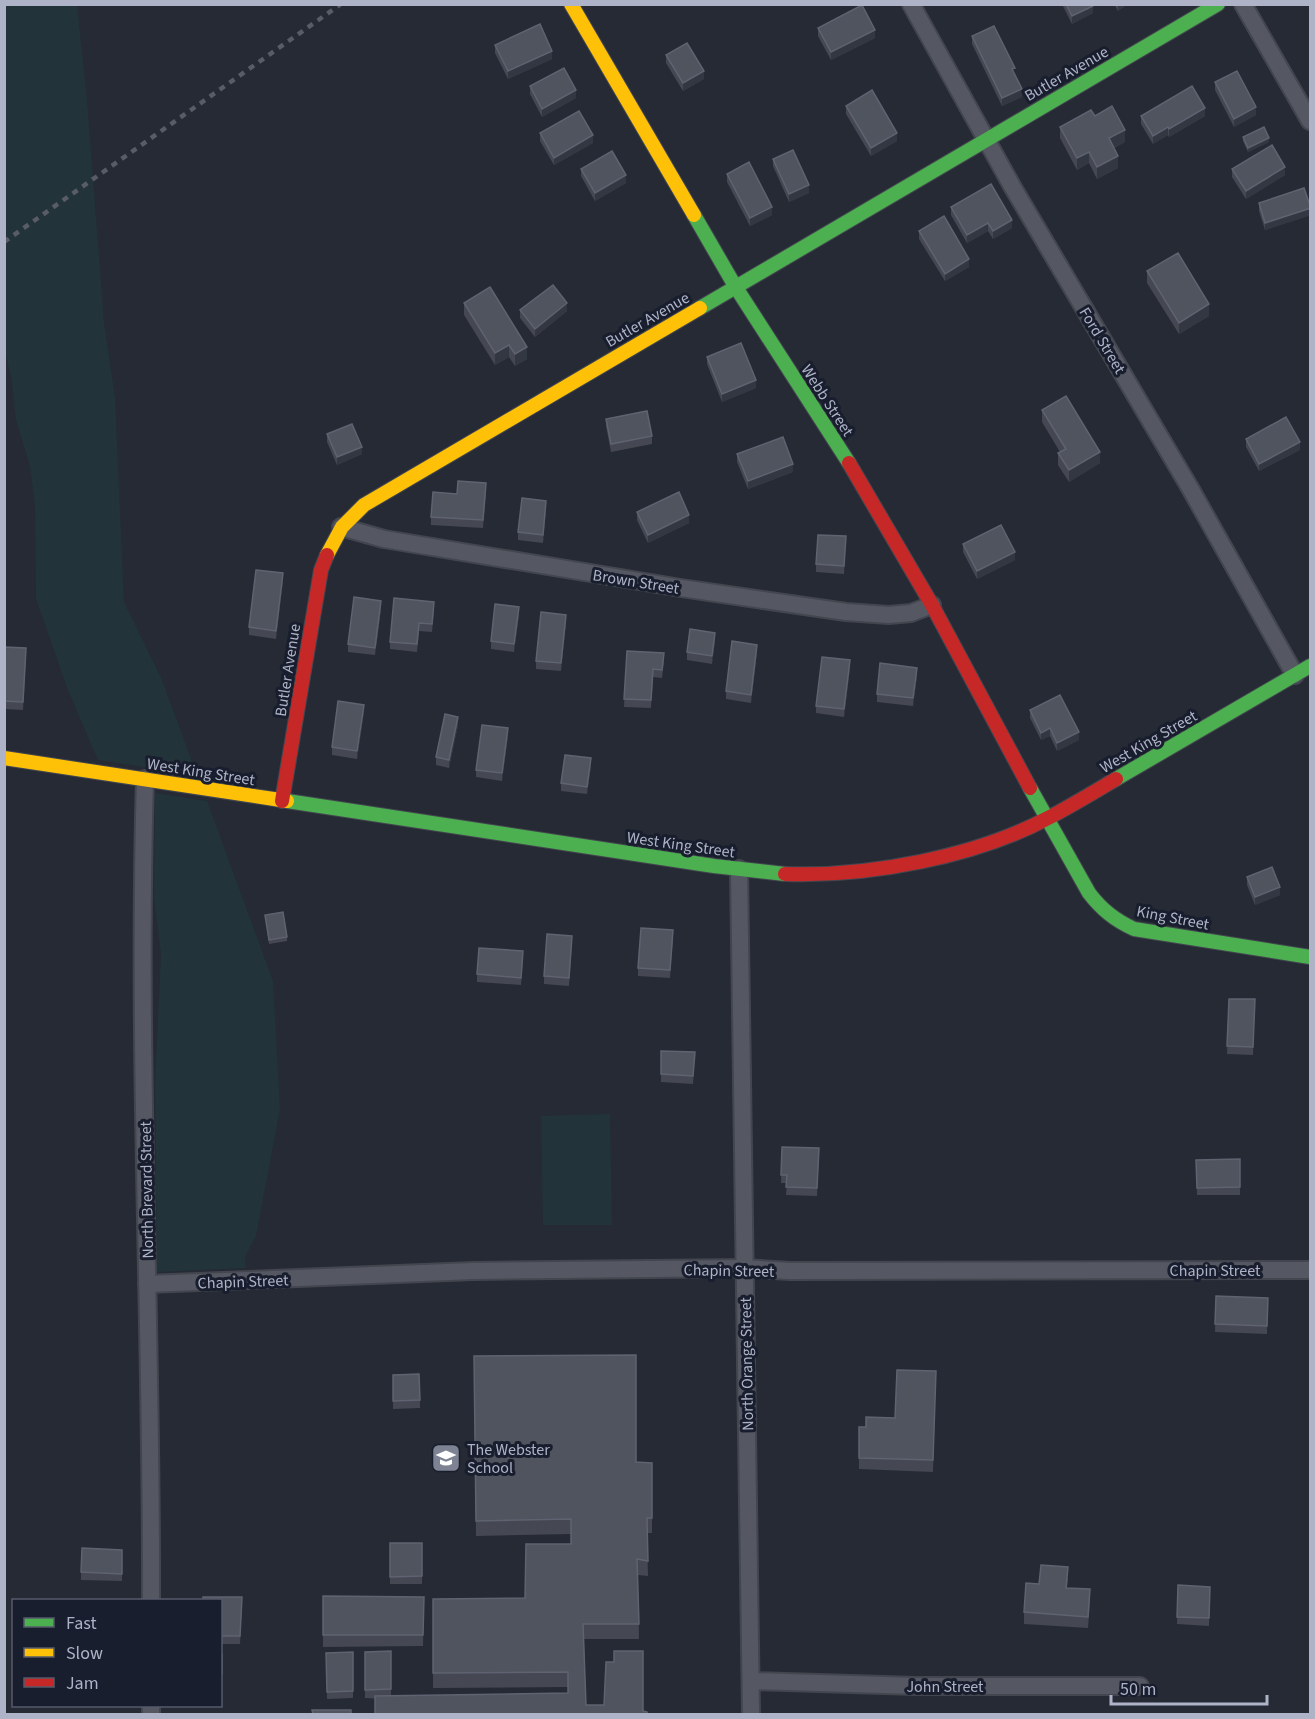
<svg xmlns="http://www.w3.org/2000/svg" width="1315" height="1719" font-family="'Source Sans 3',sans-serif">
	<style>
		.green { fill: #22333a }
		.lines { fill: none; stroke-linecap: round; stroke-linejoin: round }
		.street-casing { stroke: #43464f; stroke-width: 20 }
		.fast-casing { stroke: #43464f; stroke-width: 16 }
		.slow-casing { stroke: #43464f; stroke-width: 16 }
		.jam-casing { stroke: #43464f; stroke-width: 16 }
		.street { stroke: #555862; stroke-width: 16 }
		.fast { stroke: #4caf50; stroke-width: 14 }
		.slow { stroke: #ffc107; stroke-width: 14 }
		.jam { stroke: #c62828; stroke-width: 14 }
		.rail { stroke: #595c66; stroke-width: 4.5; stroke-dasharray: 6 6; stroke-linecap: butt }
		.wall { fill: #454853 }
		.shaded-wall { fill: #333741 }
		.building { fill: #50545f; stroke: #5f6270; stroke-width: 1.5 }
		.labels { text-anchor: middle; stroke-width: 6; stroke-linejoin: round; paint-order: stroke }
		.street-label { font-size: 16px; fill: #aeb3c7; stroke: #191e2e }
		.poi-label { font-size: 16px; fill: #aeb3c7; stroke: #191e2e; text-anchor: start }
	</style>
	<rect width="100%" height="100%" fill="#252a34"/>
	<g class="green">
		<polygon points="77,4 87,100 104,322 115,398 124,602 162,680 197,775 98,760 68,690 36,599 35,506 30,466 16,420 11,376 5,352 4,5"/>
		<polygon points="155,793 207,801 273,981 280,1109 256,1236 245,1257 246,1268 157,1272 155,1084 161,954 154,898"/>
		<polygon points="610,1114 612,1225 543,1225 541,1116"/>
	</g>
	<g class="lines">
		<g class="street-casing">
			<g id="street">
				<polyline points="911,4 1012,186 1190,488 1295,675"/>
				<polyline points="1243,4 1310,121"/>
				<polyline points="341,527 384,539 681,588 846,612 889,615 911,613 932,605"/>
				<path d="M 145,779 C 137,1053 152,1327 151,1600"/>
				<polyline points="739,869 751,1714"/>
				<polyline points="147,1284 473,1271 744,1268 790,1271 1310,1270"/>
				<polyline points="751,1681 916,1686 1140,1686"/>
				<polyline points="151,1714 151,1706"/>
			</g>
		</g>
		<g class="fast-casing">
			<g id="fast">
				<polyline points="694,215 735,286 849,463"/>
				<polyline points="700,308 1218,4"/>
				<polyline points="1116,779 1310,666"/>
				<path d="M 1030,788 L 1089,893 C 1102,910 1115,920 1134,929 L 1310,957"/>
				<polyline points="287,801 714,866 785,874"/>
			</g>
		</g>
		<g class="slow-casing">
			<g id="slow">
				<polyline points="571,4 694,215"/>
				<polyline points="327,555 342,527 364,505 700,308"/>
				<polyline points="4,758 287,801"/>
			</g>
		</g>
		<g class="jam-casing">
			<g id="jam">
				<polyline points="849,463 932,605 1030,788"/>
				<polyline points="282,801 321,570 327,555"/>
				<path d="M 785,874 C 868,877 975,857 1048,818 C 1071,806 1094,792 1116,779"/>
			</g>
		</g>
		<use href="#street" class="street"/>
		<use href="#fast" class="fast"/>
		<use href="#slow" class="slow"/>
		<use href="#jam" class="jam"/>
		<polyline class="rail" points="4,242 341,4"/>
	</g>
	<g class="wall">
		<polygon points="1062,4 1093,4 1093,13 1072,24"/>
		<polygon points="1114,4 1128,4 1118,11"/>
		<polygon points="818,28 875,38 831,60 818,36"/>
		<polygon points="972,36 1015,74 1022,97 1002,106 972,44"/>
		<polygon points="495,45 552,59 508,79 495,53"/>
		<polygon points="666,55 704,79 683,91 666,63"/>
		<polygon points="1215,82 1256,115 1234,127 1215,90"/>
		<polygon points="530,86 576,98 542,117 530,94"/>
		<polygon points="846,106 897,141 871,156 846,114"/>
		<polygon points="1095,116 1125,142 1114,148 1118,168 1097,179 1089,163 1077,170 1060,138 1060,127"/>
		<polygon points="1141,116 1205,116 1169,137 1168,135 1153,144 1141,124"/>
		<polygon points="540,133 593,143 554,165 540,141"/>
		<polygon points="1243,137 1269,142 1248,152 1243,141"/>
		<polygon points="773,159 809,193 789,202 773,166"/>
		<polygon points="581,169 626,183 595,201 581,176"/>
		<polygon points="1232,169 1285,175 1246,199 1232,177"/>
		<polygon points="727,174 772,215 750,226 727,182"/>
		<polygon points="1259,203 1311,207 1311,215 1265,230 1259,211"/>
		<polygon points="951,207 1012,228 993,239 988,231 967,243 951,215"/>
		<polygon points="919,231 969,267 945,281 919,239"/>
		<polygon points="1147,271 1209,316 1179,334 1147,283"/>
		<polygon points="464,303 527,359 515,366 509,357 495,365 464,315"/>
		<polygon points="520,310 567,311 535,337 520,318"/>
		<polygon points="707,357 756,388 722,402 707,364"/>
		<polygon points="1042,410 1100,463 1069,482 1058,465 1058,453 1060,452 1042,422"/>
		<polygon points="606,419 652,436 652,444 611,452 606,426"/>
		<polygon points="327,434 362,454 337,465 327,442"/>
		<polygon points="1246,439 1300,450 1259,471 1246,447"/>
		<polygon points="737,454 793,472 748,489 737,462"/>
		<polygon points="486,491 483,528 431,525 431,517 457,494"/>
		<polygon points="546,509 543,543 518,540 518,532"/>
		<polygon points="637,512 689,523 648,543 637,520"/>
		<polygon points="846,536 844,574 816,572 816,564"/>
		<polygon points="963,544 1015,560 977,579 963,552"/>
		<polygon points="283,581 276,639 249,635 249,627"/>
		<polygon points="381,609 375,655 348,652 348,644"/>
		<polygon points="434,610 432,632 419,631 417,652 390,649 390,642"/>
		<polygon points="519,615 514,652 491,649 491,641"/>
		<polygon points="566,622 561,671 536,669 536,661"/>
		<polygon points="715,641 712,664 687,660 687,652"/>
		<polygon points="4,647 26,656 23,710 4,709"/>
		<polygon points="627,651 664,661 662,678 653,677 651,708 624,707"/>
		<polygon points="757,652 751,703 726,699 726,691"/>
		<polygon points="850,668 844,717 816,713 816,706"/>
		<polygon points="917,676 913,706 877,702 877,694"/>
		<polygon points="1030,710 1079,740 1057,751 1050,736 1041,740 1030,718"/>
		<polygon points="364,712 357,759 332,755 332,747"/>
		<polygon points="458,725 449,768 436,765 436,757"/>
		<polygon points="508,736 502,781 476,777 476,770"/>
		<polygon points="591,766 587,794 561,791 561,783"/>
		<polygon points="1247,877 1280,895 1255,905 1247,885"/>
		<polygon points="265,915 287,937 287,941 269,944"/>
		<polygon points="673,938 670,978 638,976 638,968"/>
		<polygon points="572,943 569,986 544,984 544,976"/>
		<polygon points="523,959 521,985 477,982 477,974"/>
		<polygon points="1229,999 1255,999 1253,1055 1227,1054"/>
		<polygon points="661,1051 695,1052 693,1084 661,1082"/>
		<polygon points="782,1147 819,1148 817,1196 786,1195 787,1183 781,1183"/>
		<polygon points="1240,1159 1240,1195 1197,1195 1196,1160"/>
		<polygon points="1216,1296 1268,1298 1267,1334 1215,1332"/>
		<polygon points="474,1356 636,1462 652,1463 652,1533 647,1533 648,1576 638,1575 639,1639 584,1639 586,1705 643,1711 365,1698 365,1652 391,1651 391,1696 568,1693 568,1687 433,1688 433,1599 525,1598 571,1544 571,1534 476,1536"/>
		<polygon points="936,1371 933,1472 859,1469 859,1427 866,1427 895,1418"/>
		<polygon points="393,1375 420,1400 420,1408 393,1409"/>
		<rect x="390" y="1543" width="32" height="41"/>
		<polygon points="122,1550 122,1581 81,1580 81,1572"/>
		<polygon points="1068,1578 1067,1588 1090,1601 1088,1628 1024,1624 1024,1612 1039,1584"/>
		<polygon points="1178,1585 1210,1587 1209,1626 1177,1624"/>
		<polygon points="323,1596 424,1597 423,1646 323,1647"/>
		<polygon points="220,1600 242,1605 240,1644 220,1644"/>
		<polygon points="353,1652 353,1698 327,1699 326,1653"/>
	</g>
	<g class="shaded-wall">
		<polygon points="1118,4 1128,4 1118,11"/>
		<polygon points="1093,6 1093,13 1072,24 1072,16"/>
		<polygon points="875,30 875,38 831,60 831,52"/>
		<polygon points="552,51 552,59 508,79 508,71"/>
		<polygon points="704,71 704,79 683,91 683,83"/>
		<polygon points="1022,89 1022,97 1002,106 1002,98"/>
		<polygon points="576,90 576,98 542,117 542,109"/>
		<polygon points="1256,107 1256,115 1234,127 1234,119"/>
		<polygon points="1205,108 1205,116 1169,137 1169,129"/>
		<polygon points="1168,127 1168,135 1153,144 1153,136"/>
		<polygon points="1125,130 1125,142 1109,150 1109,138"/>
		<polygon points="897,133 897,141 871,156 871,148"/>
		<polygon points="593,135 593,143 554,165 554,158"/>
		<polygon points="1269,138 1269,142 1248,152 1248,148"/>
		<polygon points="1089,152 1089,163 1077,170 1077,158"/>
		<polygon points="1118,156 1118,168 1097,179 1097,167"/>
		<polygon points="1285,167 1285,175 1246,199 1246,191"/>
		<polygon points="626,175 626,183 595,201 595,193"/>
		<polygon points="809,185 809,193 789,202 789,194"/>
		<polygon points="772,207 772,215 750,226 750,218"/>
		<polygon points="1311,208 1311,215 1265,230 1265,223"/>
		<polygon points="1012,220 1012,228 993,239 993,231"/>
		<polygon points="988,223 988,231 967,243 967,235"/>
		<polygon points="969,259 969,267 945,281 945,274"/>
		<polygon points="567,303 567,311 535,337 535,329"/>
		<polygon points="1209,304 1209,316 1179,334 1179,323"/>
		<polygon points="509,345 509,357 495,365 495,353"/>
		<polygon points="527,347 527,359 515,366 515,354"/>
		<polygon points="756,380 756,388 722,402 722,394"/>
		<polygon points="1300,442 1300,450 1259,471 1259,464"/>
		<polygon points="362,447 362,454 337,465 337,457"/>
		<polygon points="1100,452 1100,463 1069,482 1069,470"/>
		<polygon points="793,464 793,472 748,489 748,481"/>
		<polygon points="546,501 546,509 543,543 543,535"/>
		<polygon points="689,515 689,523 648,543 648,535"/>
		<polygon points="1015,552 1015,560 977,579 977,571"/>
		<polygon points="283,573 283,581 276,639 276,631"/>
		<polygon points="381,601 381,609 375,655 375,648"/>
		<polygon points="519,607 519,615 514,652 514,644"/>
		<polygon points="566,615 566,622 561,671 561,663"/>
		<polygon points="715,633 715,641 712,664 712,656"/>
		<polygon points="757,645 757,652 751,703 751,695"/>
		<polygon points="850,660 850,668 844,717 844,709"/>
		<polygon points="917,668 917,676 913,706 913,698"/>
		<polygon points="364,705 364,712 357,759 357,751"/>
		<polygon points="458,717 458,725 449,768 449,760"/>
		<polygon points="508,728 508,736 502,781 502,773"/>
		<polygon points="1050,728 1050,736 1041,740 1041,733"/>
		<polygon points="1079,732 1079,740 1057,751 1057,743"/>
		<polygon points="591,758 591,766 587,794 587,787"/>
		<polygon points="1280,887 1280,895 1255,905 1255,897"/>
	</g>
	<g class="building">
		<polygon points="1066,4 1093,4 1093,6 1072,16"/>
		<polygon points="862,5 875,30 831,52 818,28"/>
		<polygon points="540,24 552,51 508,71 495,45"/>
		<polygon points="994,26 1015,68 1012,69 1022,89 1002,98 972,36"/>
		<polygon points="687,43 704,71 683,83 666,55"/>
		<polygon points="564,68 576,90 542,109 530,86"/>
		<polygon points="1237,71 1256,107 1234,119 1215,82"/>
		<polygon points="1192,86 1205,108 1169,129 1168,127 1153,136 1141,116"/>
		<polygon points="872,90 897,133 871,148 846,106"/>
		<polygon points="1112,106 1125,130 1109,138 1118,156 1097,167 1089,152 1077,158 1060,127 1091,110 1095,116"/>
		<polygon points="579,111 593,135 554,158 540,133"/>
		<polygon points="1264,127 1269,138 1248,148 1243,137"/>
		<polygon points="1272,145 1285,167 1246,191 1232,169"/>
		<polygon points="793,150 809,185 789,194 773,159"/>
		<polygon points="612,151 626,175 595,193 581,169"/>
		<polygon points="749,162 772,207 750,218 727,174"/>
		<polygon points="991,184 1012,220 993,231 988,223 967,235 951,207"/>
		<polygon points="1304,188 1311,208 1265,223 1259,203"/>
		<polygon points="944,216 969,259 945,274 919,231"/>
		<polygon points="1178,253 1209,304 1179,323 1147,271"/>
		<polygon points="553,285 567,303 535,329 520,310"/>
		<polygon points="490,287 527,347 515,354 509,345 495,353 464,303"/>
		<polygon points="741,343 756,380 722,394 707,357"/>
		<polygon points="1066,396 1100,452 1069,470 1058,453 1066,449 1042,410"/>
		<polygon points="647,411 652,436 611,444 606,419"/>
		<polygon points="1286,417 1300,442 1259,464 1246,439"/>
		<polygon points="352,424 362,447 337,457 327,434"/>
		<polygon points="783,437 793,464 748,481 737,454"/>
		<polygon points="458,481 486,483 483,520 431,517 433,492 457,494"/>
		<polygon points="679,492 689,515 648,535 637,512"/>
		<polygon points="522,498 546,501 543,535 518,532"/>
		<polygon points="1001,525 1015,552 977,571 963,544"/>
		<polygon points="818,535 846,536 844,566 816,564"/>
		<polygon points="256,570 283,573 276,631 249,627"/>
		<polygon points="354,597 381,601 375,648 348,644"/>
		<polygon points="394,598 434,602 432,624 419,623 417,644 390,642"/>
		<polygon points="495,604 519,607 514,644 491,641"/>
		<polygon points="541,612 566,615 561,663 536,661"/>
		<polygon points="690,629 715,633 712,656 687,652"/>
		<polygon points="732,641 757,645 751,695 726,691"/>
		<polygon points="4,647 26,648 23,702 4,701"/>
		<polygon points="627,651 664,653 662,670 653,669 651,700 624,699"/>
		<polygon points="822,657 850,660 844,709 816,706"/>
		<polygon points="880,663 917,668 913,698 877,694"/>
		<polygon points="1060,695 1079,732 1057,743 1050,728 1041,733 1030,710"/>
		<polygon points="338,701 364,705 357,751 332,747"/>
		<polygon points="445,714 458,717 449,760 436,757"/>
		<polygon points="482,725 508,728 502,773 476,770"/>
		<polygon points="565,755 591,758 587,787 561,783"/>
		<polygon points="1272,867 1280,887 1255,897 1247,877"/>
		<polygon points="283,912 287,937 269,940 265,915"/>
		<polygon points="641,928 673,930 670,970 638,968"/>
		<polygon points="547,934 572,936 569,978 544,976"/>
		<polygon points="479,948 523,951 521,978 477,974"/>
		<polygon points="1229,999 1255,999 1253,1047 1227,1046"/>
		<polygon points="661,1051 695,1052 693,1076 661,1074"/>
		<polygon points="782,1147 819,1148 817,1188 786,1187 787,1175 781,1175"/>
		<polygon points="1240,1159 1240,1187 1197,1188 1196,1160"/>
		<polygon points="1216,1296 1268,1298 1267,1326 1215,1324"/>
		<polygon points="636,1355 636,1462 652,1463 652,1518 647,1518 648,1561 637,1559 639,1624 583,1624 586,1705 604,1705 606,1662 614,1662 614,1651 643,1651 643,1711 647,1712 647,1714 375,1714 375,1696 568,1693 568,1672 433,1673 433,1599 525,1598 526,1544 571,1544 571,1519 476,1521 474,1356"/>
		<polygon points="897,1370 936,1371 933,1460 859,1458 859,1427 866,1427 866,1417 895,1418"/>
		<polygon points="419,1374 420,1400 393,1401 393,1375"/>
		<polygon points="390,1543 422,1543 422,1576 390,1577"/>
		<polygon points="82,1548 122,1550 122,1574 81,1572"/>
		<polygon points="1041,1565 1068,1567 1066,1588 1090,1589 1088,1617 1024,1612 1026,1583 1039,1584"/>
		<polygon points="1178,1585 1210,1587 1209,1618 1177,1617"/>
		<polygon points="323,1596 424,1597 423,1635 323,1635"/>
		<polygon points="203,1597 242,1597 240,1636 220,1636 220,1600 203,1600"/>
		<polygon points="391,1651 391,1689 365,1690 365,1652"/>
		<polygon points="353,1652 353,1691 327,1692 326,1653"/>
		<polygon points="220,1654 222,1654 222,1674 220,1675"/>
		<polygon points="312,1710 351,1710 351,1714 313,1714"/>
	</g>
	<defs>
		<g id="school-square" transform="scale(1.5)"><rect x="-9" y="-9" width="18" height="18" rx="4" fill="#7e8394" stroke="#191e2e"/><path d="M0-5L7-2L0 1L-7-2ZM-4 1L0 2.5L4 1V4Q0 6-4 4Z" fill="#fff"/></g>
	</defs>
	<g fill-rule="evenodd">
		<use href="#school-square" x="446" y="1458"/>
	</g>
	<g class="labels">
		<g class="street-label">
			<text transform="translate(1066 73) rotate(-30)" y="6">Butler Avenue</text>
			<text transform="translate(647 319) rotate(-30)" y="6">Butler Avenue</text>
			<text transform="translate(1103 340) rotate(59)" y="6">Ford Street</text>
			<text transform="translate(828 400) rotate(57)" y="6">Webb Street</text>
			<text transform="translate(636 581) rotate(9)" y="6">Brown Street</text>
			<text transform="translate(287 670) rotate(-81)" y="6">Butler Avenue</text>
			<text transform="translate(1148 741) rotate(-30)" y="6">West King Street</text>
			<text transform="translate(201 771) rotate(9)" y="6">West King Street</text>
			<text transform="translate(681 844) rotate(8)" y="6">West King Street</text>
			<text transform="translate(1173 917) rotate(11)" y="6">King Street</text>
			<text transform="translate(146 1190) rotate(-91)" y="6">North Brevard Street</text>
			<text transform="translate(729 1270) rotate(1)" y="6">Chapin Street</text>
			<text x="1215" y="1276">Chapin Street</text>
			<text transform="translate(243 1281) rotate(-2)" y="6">Chapin Street</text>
			<text transform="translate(746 1364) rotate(-91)" y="6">North Orange Street</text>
			<text x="945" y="1692">John Street</text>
		</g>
		<g class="poi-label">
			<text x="467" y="1455">The Webster<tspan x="467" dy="18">School</tspan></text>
		</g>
	</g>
	<rect width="1315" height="1719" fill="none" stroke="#aeb3c7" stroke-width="12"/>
	<rect x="12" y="1599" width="210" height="108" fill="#191e2e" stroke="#555a6b" stroke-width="1.5"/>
	<rect x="24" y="1618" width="30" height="9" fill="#4caf50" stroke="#555a6b" stroke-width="1.5"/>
	<text x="66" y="1629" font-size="18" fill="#aeb3c7">Fast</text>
	<rect x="24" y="1648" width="30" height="9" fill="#ffc107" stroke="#555a6b" stroke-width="1.5"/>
	<text x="66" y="1659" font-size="18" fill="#aeb3c7">Slow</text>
	<rect x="24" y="1678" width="30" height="9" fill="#c62828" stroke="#555a6b" stroke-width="1.5"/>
	<text x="66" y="1689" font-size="18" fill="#aeb3c7">Jam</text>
	<path d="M1111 1695v9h156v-9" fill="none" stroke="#aeb3c7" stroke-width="3"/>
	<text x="1120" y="1695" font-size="18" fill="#aeb3c7" stroke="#191e2e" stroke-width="4.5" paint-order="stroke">50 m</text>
</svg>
